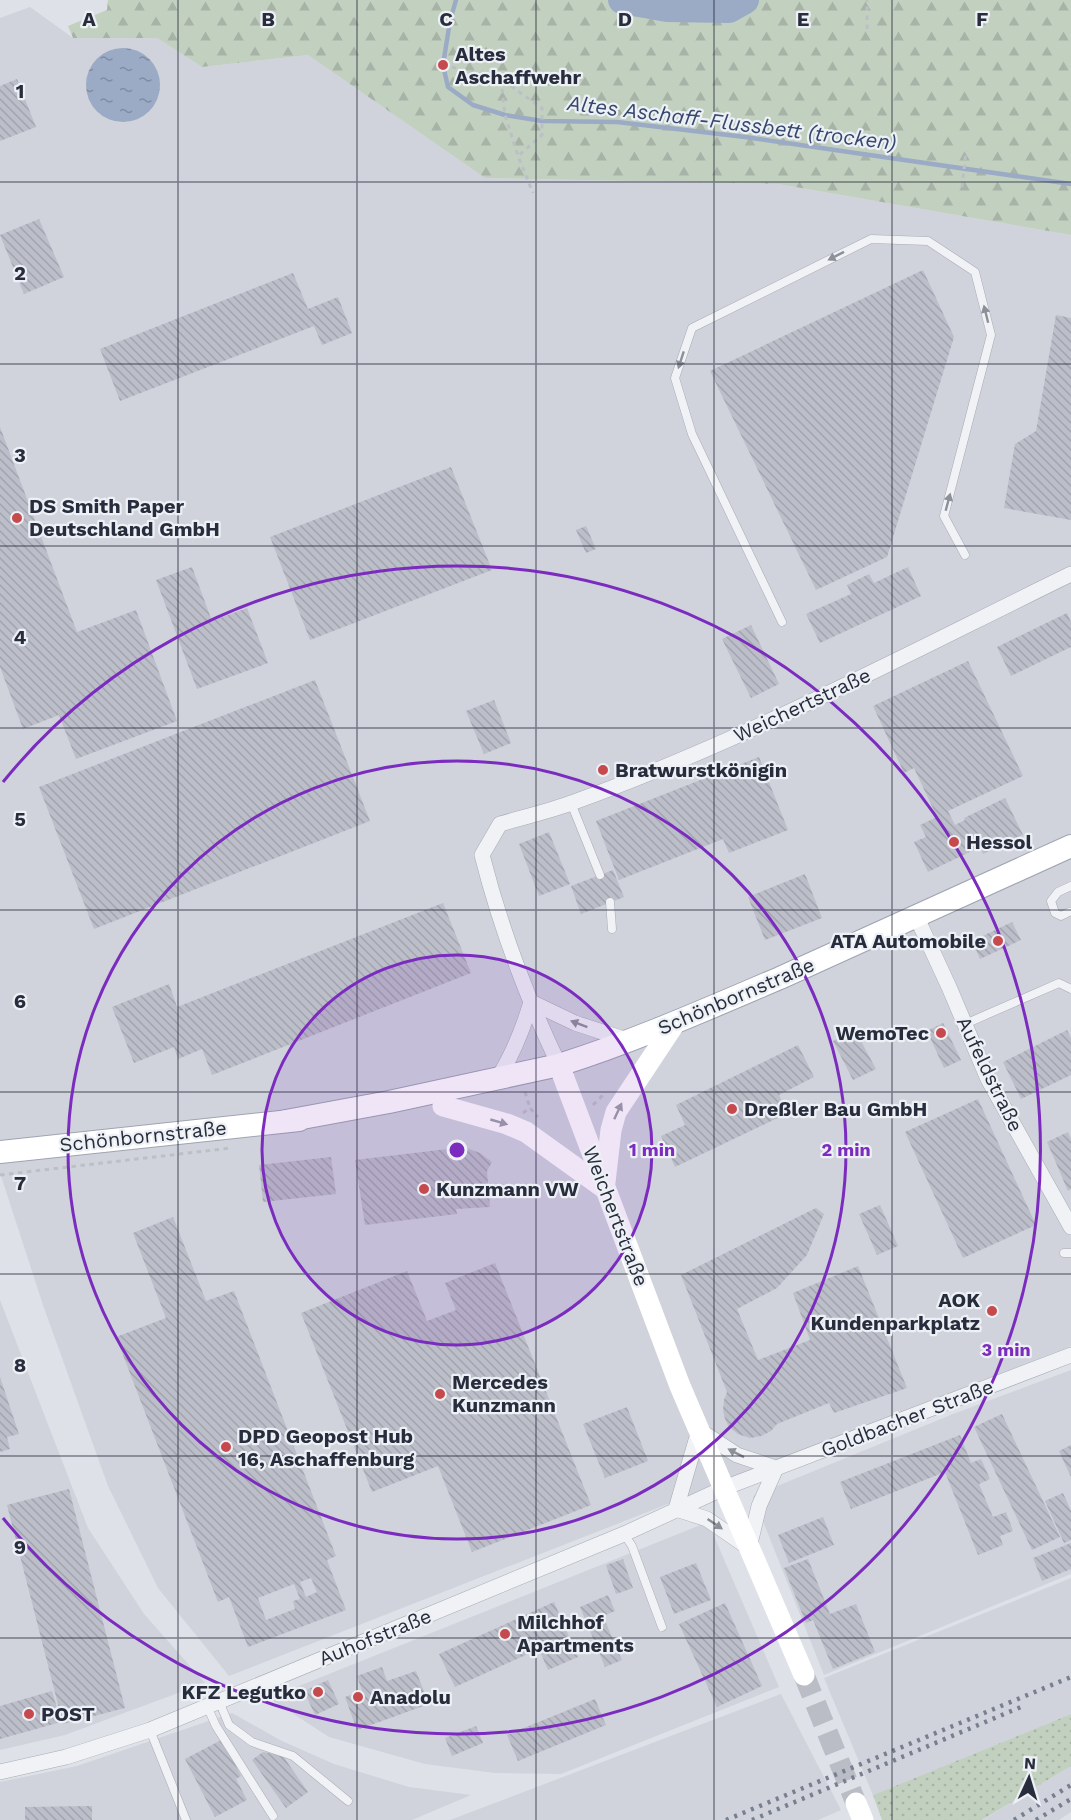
<svg xmlns="http://www.w3.org/2000/svg" width="1071" height="1820" font-family="'Work Sans',sans-serif">
	<style>
		.built { fill: #d0d3dc }
		.grass { fill: url(#grass-dots) }
		.forest { fill: url(#forest-firs) }
		.water { fill: url(#water-ripples) }
		.lines { fill: none; stroke-linecap: round; stroke-linejoin: round }
		.stream { stroke: #9babc5; stroke-width: 4.5 }
		.river { stroke: #9babc5; stroke-width: 28 }
		.building { fill: url(#building-back-hatch); fill-rule: evenodd }
		.secondary-tunnel { stroke: #babdc5; stroke-width: 21; stroke-dasharray: 21 10; stroke-linecap: butt }
		.lane-casing { stroke: #a7abb4; stroke-width: 9 }
		.street-casing { stroke: #a7abb4; stroke-width: 16 }
		.primary-casing { stroke: #9ea4b2; stroke-width: 24 }
		.path { stroke: #bcbfc5; stroke-width: 3; stroke-dasharray: 4.5 4.5; stroke-linecap: butt }
		.lane { stroke: #f0f2f5; stroke-width: 8 }
		.street { stroke: #f0f2f5; stroke-width: 15 }
		.secondary { stroke: #fff; stroke-width: 21 }
		.primary { stroke: #fff; stroke-width: 22 }
		.rail { stroke: #787f8f; stroke-width: 4.5; stroke-dasharray: 3 6; stroke-linecap: butt }
		.oneway { fill: #8c9099 }
		.oneway2 { fill: #9ea0a8 }
		.grid { fill: none; stroke: #282d3d; stroke-width: 1.5; stroke-opacity: 0.55 }
		.ring { fill: none; stroke: #7b2cbf; stroke-width: 3 }
		.poi-dot { fill: #c6494e; stroke: #edf0f5; stroke-width: 2 }
		.labels { text-anchor: middle; stroke-width: 4.5; stroke-linejoin: round; paint-order: stroke }
		.poi-label { font-size: 20px; font-weight: bold; fill: #282d3d; stroke: #edf0f5; text-anchor: start }
		.street-label { font-size: 20px; fill: #282d3d; stroke: #edf0f5 }
		.water-label { font-size: 21px; font-style: italic; fill: #35486e; stroke: #edf0f5 }
		.grid-label { font-size: 20px; text-anchor: middle; font-weight: bold; fill: #282d3d; stroke: #edf0f5; stroke-width: 4.5; stroke-linejoin: round; paint-order: stroke }
		.centre { fill: #7b2cbf; stroke: #edf0f5; stroke-width: 3 }
		.ring-label { font-size: 18px; text-anchor: middle; font-weight: bold; fill: #7b2cbf; stroke: #edf0f5; stroke-width: 4.5; stroke-linejoin: round; paint-order: stroke }
	</style>
	<defs>
		<pattern id="grass-dots" width="8" height="8" patternUnits="userSpaceOnUse" patternTransform="scale(1.5)"><rect width="8" height="8" fill="#c2d0c0"/><path d="M2 2h.1M6 6h.1" fill="none" stroke="#a7b3a6" stroke-width="1.8" stroke-linecap="round"/></pattern>
		<pattern id="forest-firs" width="22" height="20" patternUnits="userSpaceOnUse" patternTransform="scale(1.5)"><rect width="22" height="20" fill="#c2d0c0"/><path d="M5 1l3.5 6h-7zM16 11l3.5 6h-7z" fill="#a7b3a6"/></pattern>
		<pattern id="water-ripples" width="26" height="14" patternUnits="userSpaceOnUse" patternTransform="scale(1.5)"><rect width="26" height="14" fill="#9babc5"/><path d="M2 4q2-2 4 0t4 0M15 11q2-2 4 0t4 0" fill="none" stroke="#7e8ca1"/></pattern>
		<pattern id="building-back-hatch" width="6" height="6" patternUnits="userSpaceOnUse" patternTransform="scale(1.5)"><rect width="6" height="6" fill="#bcbfc9"/><path d="M-1 5l2 2M0 0l6 6M5-1l2 2" fill="none" stroke="#a2a4ae"/></pattern>
	</defs>
	<rect width="100%" height="100%" fill="#dee1e7"/>
	<g class="built">
		<polygon points="30,7 73,38 157,38 202,67 308,55 485,178 778,184 1071,235 1071,1346 229,1676 158,1588 108,1486 43,1305 0,1173 0,18"/>
		<polygon points="0,1300 88,1528 144,1614 205,1683 65,1735 0,1750"/>
		<polygon points="1071,1370 1071,1574 824,1675 753,1496 953,1414"/>
		<polygon points="708,1522 779,1687 561,1774 495,1773 425,1764 329,1737 269,1698"/>
		<polygon points="1071,1578 1071,1714 873,1795 824,1678"/>
		<polygon points="781,1694 841,1810 818,1820 450,1820"/>
		<polygon points="232,1713 282,1741 334,1764 409,1787 471,1795 412,1820 0,1820 0,1782 77,1766"/>
		<polygon points="1071,1766 1071,1812 1059,1820 983,1820"/>
	</g>
	<polygon class="grass" points="1071,1714 1071,1766 982,1820 882,1820 873,1795"/>
	<polygon class="forest" points="108,0 1071,0 1071,235 778,184 485,178 308,55 202,67 157,38 73,38 68,26 107,10"/>
	<circle class="water" cx="123" cy="85" r="37"/>
	<g class="lines">
		<polyline class="stream" points="456,0 450,21 443,65 448,87 473,105 505,115 542,121 617,122 745,137 1071,184"/>
		<polyline class="river" points="622,0 667,8 729,9 745,0"/>
	</g>
	<g class="building">
		<polygon points="17,79 36,127 0,141 0,86"/>
		<polygon points="39,219 64,277 24,294 0,235"/>
		<polygon points="923,270 954,337 887,557 816,590 710,371"/>
		<polygon points="293,273 308,309 338,297 352,333 322,345 314,326 120,401 100,349"/>
		<polygon points="1056,315 1071,318 1071,520 1004,508 1015,444 1036,431"/>
		<polygon points="0,427 77,632 136,610 177,721 76,759 59,715 23,729 0,667"/>
		<polygon points="451,467 492,570 310,640 270,537"/>
		<polygon points="586,526 596,549 586,553 576,530"/>
		<polygon points="192,567 212,621 247,608 268,663 197,689 156,580"/>
		<polygon points="908,567 921,596 820,643 806,614 851,594 847,585 869,574 874,583"/>
		<polygon points="1067,613 1071,622 1071,647 1011,676 997,647"/>
		<polygon points="751,625 779,684 751,698 722,639"/>
		<polygon points="968,661 1023,776 948,811 955,825 965,820 964,818 1005,798 1023,835 983,854 980,847 928,872 914,842 926,837 920,825 937,817 914,768 904,773 873,706"/>
		<polygon points="315,680 370,821 94,929 39,787"/>
		<polygon points="494,700 511,743 484,754 466,711"/>
		<polygon points="759,757 788,830 729,853 723,839 619,880 596,821"/>
		<polygon points="549,832 570,884 539,896 519,844"/>
		<polygon points="613,870 624,897 581,914 571,886"/>
		<polygon points="805,874 822,918 765,940 748,897"/>
		<polygon points="443,903 471,973 212,1075 202,1049 178,1059 174,1047 134,1063 112,1007 169,984 177,1007"/>
		<polygon points="1012,922 1021,940 980,959 972,941"/>
		<polygon points="943,1023 961,1060 944,1068 927,1031"/>
		<polygon points="855,1030 876,1069 853,1080 833,1041"/>
		<polygon points="1067,1030 1071,1038 1071,1075 1021,1099 1003,1062"/>
		<polygon points="798,1045 814,1077 779,1095 788,1113 675,1167 661,1136 685,1125 676,1105"/>
		<polygon points="978,1099 1036,1225 963,1258 905,1132"/>
		<polygon points="1068,1132 1071,1139 1071,1189 1068,1191 1047,1142"/>
		<polygon points="464,1147 480,1153 492,1162 487,1171 490,1207 456,1209 457,1214 365,1225 355,1160"/>
		<polygon points="331,1157 336,1194 263,1202 259,1165"/>
		<polygon points="880,1205 898,1246 877,1255 859,1214"/>
		<polygon points="816,1208 824,1214 807,1255 777,1288 737,1309 758,1360 810,1340 793,1293 858,1266 907,1388 834,1413 829,1403 777,1424 771,1431 761,1436 750,1438 738,1434 729,1427 725,1419 723,1410 724,1400 727,1392 681,1275"/>
		<path d="M 173,1217 L 206,1301 L 234,1291 L 336,1556 L 327,1560 L 346,1610 L 248,1647 L 229,1597 L 218,1602 L 116,1337 L 166,1318 L 133,1233 ZM 311,1578 L 317,1592 L 306,1597 L 300,1582 ZM 294,1584 L 300,1599 L 293,1601 L 295,1609 L 266,1620 L 258,1598 Z"/>
		<polygon points="495,1263 591,1505 472,1552 438,1466 372,1492 301,1313 407,1271 427,1321 456,1310 445,1283"/>
		<polygon points="0,1377 19,1434 7,1437 10,1449 0,1452"/>
		<polygon points="627,1407 648,1461 605,1478 583,1424"/>
		<polygon points="1002,1414 1060,1537 1032,1550 974,1427"/>
		<polygon points="960,1435 971,1463 981,1459 990,1479 979,1484 993,1517 1006,1512 1013,1531 1000,1536 1003,1545 978,1555 945,1472 851,1509 840,1482"/>
		<polygon points="1071,1445 1071,1477 1059,1451"/>
		<polygon points="69,1489 125,1708 63,1724 7,1505"/>
		<polygon points="1063,1493 1071,1511 1071,1540 1064,1543 1045,1501"/>
		<polygon points="823,1517 834,1545 789,1563 778,1535"/>
		<polygon points="1071,1543 1071,1569 1042,1581 1033,1558"/>
		<polygon points="623,1559 633,1588 616,1594 606,1565"/>
		<polygon points="808,1559 830,1614 856,1604 875,1652 833,1669 813,1620 806,1623 784,1568"/>
		<polygon points="696,1563 711,1600 674,1614 660,1577"/>
		<polygon points="608,1595 615,1611 603,1616 622,1660 605,1667 580,1607"/>
		<polygon points="554,1602 578,1657 548,1670 539,1649 455,1687 439,1654"/>
		<polygon points="725,1603 762,1686 717,1707 679,1624"/>
		<polygon points="382,1667 387,1681 416,1671 429,1704 357,1730 345,1697 362,1691 357,1676"/>
		<polygon points="328,1680 339,1704 315,1715 304,1691"/>
		<polygon points="52,1691 61,1722 0,1739 0,1706"/>
		<polygon points="595,1699 606,1725 518,1761 507,1735"/>
		<polygon points="476,1726 483,1743 452,1756 445,1738"/>
		<polygon points="223,1739 241,1776 236,1779 247,1800 215,1817 185,1759"/>
		<polygon points="263,1752 283,1756 308,1792 286,1808 252,1760"/>
		<polygon points="92,1806 92,1820 25,1820 25,1807"/>
	</g>
	<g class="lines">
		<polyline class="secondary-tunnel" points="804,1675 856,1803"/>
		<g class="lane-casing">
			<g id="lane">
				<polyline points="782,622 692,434 675,378 692,328 871,239 928,241 975,272 991,335 944,516 965,555"/>
				<polyline points="571,803 600,875"/>
				<polyline points="610,902 612,929"/>
				<polyline points="1069,912 1061,916 1055,913 1051,901 1058,892 1071,886"/>
				<polyline points="965,1024 1059,983 1071,989"/>
				<polyline points="1064,1253 1071,1253"/>
				<polyline points="624,1534 632,1546 662,1627"/>
				<polyline points="219,1701 229,1725 252,1742 293,1756 348,1801"/>
				<polyline points="207,1706 216,1726 273,1816"/>
				<polyline points="150,1730 186,1820"/>
			</g>
		</g>
		<g class="street-casing">
			<g id="street">
				<polyline points="917,918 949,987 988,1079 1071,1227"/>
				<polyline points="531,1002 575,1023 630,1041"/>
				<path d="M 559,1065 C 527,998 500,926 482,855 L 500,824 C 524,817 550,811 574,802 C 746,740 907,654 1071,574"/>
				<path d="M 498,1078 C 513,1054 523,1029 531,1002"/>
				<polyline points="676,1509 707,1519 749,1548 759,1506 776,1468"/>
				<polyline points="676,1509 699,1430 737,1455 776,1468"/>
				<polyline points="0,1772 66,1757 150,1730 624,1534 724,1488 1071,1355"/>
			</g>
		</g>
		<g class="primary-casing">
			<g id="primary">
				<path d="M 286,1121 L 389,1102 L 559,1065 C 635,1041 707,1009 780,978 C 877,935 974,891 1071,846"/>
				<polyline points="0,1152 299,1120"/>
			</g>
		</g>
		<g class="path">
			<polyline points="867,29 867,0"/>
			<polyline points="443,65 501,79 542,108 542,135 518,156"/>
			<polyline points="501,80 505,115 518,156 533,193"/>
			<polyline points="962,187 966,151"/>
			<polyline points="525,1092 530,1108"/>
			<polyline points="593,1105 605,1093"/>
			<polyline points="523,1113 530,1108 538,1117"/>
			<polyline points="0,1175 231,1148"/>
		</g>
		<use href="#lane" class="lane"/>
		<use href="#street" class="street"/>
		<g class="secondary">
			<polyline points="559,1065 680,1386 804,1675"/>
			<polyline points="443,1106 507,1124 526,1132 604,1188"/>
			<polyline points="605,1182 611,1130 616,1112 675,1023"/>
			<polyline points="856,1803 863,1820"/>
		</g>
		<use href="#primary" class="primary"/>
		<g class="rail">
			<polyline points="726,1820 1071,1677"/>
			<polyline points="752,1820 1021,1707"/>
			<polyline points="1014,1820 1071,1785"/>
			<polyline points="1036,1820 1071,1799"/>
		</g>
	</g>
	<defs><path id="oneway-solid" d="M-6-.8H1V-3.2L6.5 0L1 3.2V.8H-6Z" transform="scale(1.5)"/></defs>
	<g class="oneway">
		<use href="#oneway-solid" transform="translate(836 256) rotate(153)"/>
		<use href="#oneway-solid" transform="translate(986 314) rotate(-104)"/>
		<use href="#oneway-solid" transform="translate(681 360) rotate(108)"/>
		<use href="#oneway-solid" transform="translate(948 502) rotate(-75)"/>
		<use href="#oneway-solid" transform="translate(579 1024) rotate(-159)"/>
		<use href="#oneway-solid" transform="translate(736 1453) rotate(-153)"/>
		<use href="#oneway-solid" transform="translate(715 1524) rotate(34)"/>
	</g>
	<g class="oneway2">
		<use href="#oneway-solid" transform="translate(618 1111) rotate(-65)"/>
		<use href="#oneway-solid" transform="translate(499 1122) rotate(16)"/>
	</g>
	<path class="grid" d="M 178,0 L 178,1820M 357,0 L 357,1820M 536,0 L 536,1820M 714,0 L 714,1820M 892,0 L 892,1820M 0,182 L 1071,182M 0,364 L 1071,364M 0,546 L 1071,546M 0,728 L 1071,728M 0,910 L 1071,910M 0,1092 L 1071,1092M 0,1274 L 1071,1274M 0,1456 L 1071,1456M 0,1638 L 1071,1638"/>
	<circle cx="457" cy="1150" r="195" fill="#7b2cbf" fill-opacity=".12"/>
	<g class="ring">
		<circle cx="457" cy="1150" r="195"/>
		<circle cx="457" cy="1150" r="389"/>
		<path d="M3 782A584 584 0 1 1 3 1518"/>
	</g>
	<g class="poi-dot">
		<circle cx="443" cy="65" r="6"/>
		<circle cx="17" cy="518" r="6"/>
		<circle cx="603" cy="770" r="6"/>
		<circle cx="954" cy="842" r="6"/>
		<circle cx="998" cy="941" r="6"/>
		<circle cx="941" cy="1033" r="6"/>
		<circle cx="732" cy="1109" r="6"/>
		<circle cx="424" cy="1189" r="6"/>
		<circle cx="992" cy="1311" r="6"/>
		<circle cx="440" cy="1394" r="6"/>
		<circle cx="226" cy="1447" r="6"/>
		<circle cx="505" cy="1634" r="6"/>
		<circle cx="318" cy="1692" r="6"/>
		<circle cx="358" cy="1697" r="6"/>
		<circle cx="29" cy="1714" r="6"/>
	</g>
	<g class="labels">
		<g class="poi-label">
			<text x="455" y="61">Altes<tspan x="455" dy="23">Aschaffwehr</tspan></text>
			<text x="29" y="513">DS Smith Paper<tspan x="29" dy="23">Deutschland GmbH</tspan></text>
			<text x="615" y="777">Bratwurstkönigin</text>
			<text x="966" y="849">Hessol</text>
			<text x="986" y="948" text-anchor="end">ATA Automobile</text>
			<text x="929" y="1040" text-anchor="end">WemoTec</text>
			<text x="744" y="1116">Dreßler Bau GmbH</text>
			<text x="436" y="1196">Kunzmann VW</text>
			<text x="980" y="1307" text-anchor="end">AOK<tspan x="980" dy="23">Kundenparkplatz</tspan></text>
			<text x="452" y="1389">Mercedes<tspan x="452" dy="23">Kunzmann</tspan></text>
			<text x="238" y="1443">DPD Geopost Hub<tspan x="238" dy="23">16, Aschaffenburg</tspan></text>
			<text x="517" y="1629">Milchhof<tspan x="517" dy="23">Apartments</tspan></text>
			<text x="306" y="1699" text-anchor="end">KFZ Legutko</text>
			<text x="370" y="1704">Anadolu</text>
			<text x="41" y="1721">POST</text>
		</g>
		<g class="street-label">
			<text transform="translate(802 705) rotate(-25)" y="7">Weichertstraße</text>
			<text transform="translate(736 996) rotate(-23)" y="7">Schönbornstraße</text>
			<text transform="translate(990 1074) rotate(64)" y="7">Aufeldstraße</text>
			<text transform="translate(143 1136) rotate(-6)" y="7">Schönbornstraße</text>
			<text transform="translate(616 1216) rotate(69)" y="7">Weichertstraße</text>
			<text transform="translate(907 1418) rotate(-21)" y="7">Goldbacher Straße</text>
			<text transform="translate(375 1637) rotate(-22)" y="7">Auhofstraße</text>
		</g>
		<g class="water-label">
			<text transform="translate(732 123) rotate(7)" y="7">Altes Aschaff-Flussbett (trocken)</text>
		</g>
	</g>
	<g class="grid-label">
		<text x="89" y="26">A</text>
		<text x="268" y="26">B</text>
		<text x="446" y="26">C</text>
		<text x="625" y="26">D</text>
		<text x="803" y="26">E</text>
		<text x="982" y="26">F</text>
		<text x="20" y="98">1</text>
		<text x="20" y="280">2</text>
		<text x="20" y="462">3</text>
		<text x="20" y="644">4</text>
		<text x="20" y="826">5</text>
		<text x="20" y="1008">6</text>
		<text x="20" y="1190">7</text>
		<text x="20" y="1372">8</text>
		<text x="20" y="1554">9</text>
	</g>
	<circle cx="457" cy="1150" r="9" class="centre"/>
	<g class="ring-label">
		<text x="652" y="1156">1 min</text>
		<text x="846" y="1156">2 min</text>
		<text x="1006" y="1356">3 min</text>
	</g>
	<g transform="translate(1029 1778) rotate(4)" stroke="#edf0f5" stroke-width="4.5" paint-order="stroke">
	<path d="M0-4.5L10 22L0 15L-10 22Z" fill="#282d3d"/>
	<text y="-9" font-size="16" font-weight="bold" text-anchor="middle" fill="#282d3d">N</text>
	</g>
</svg>
